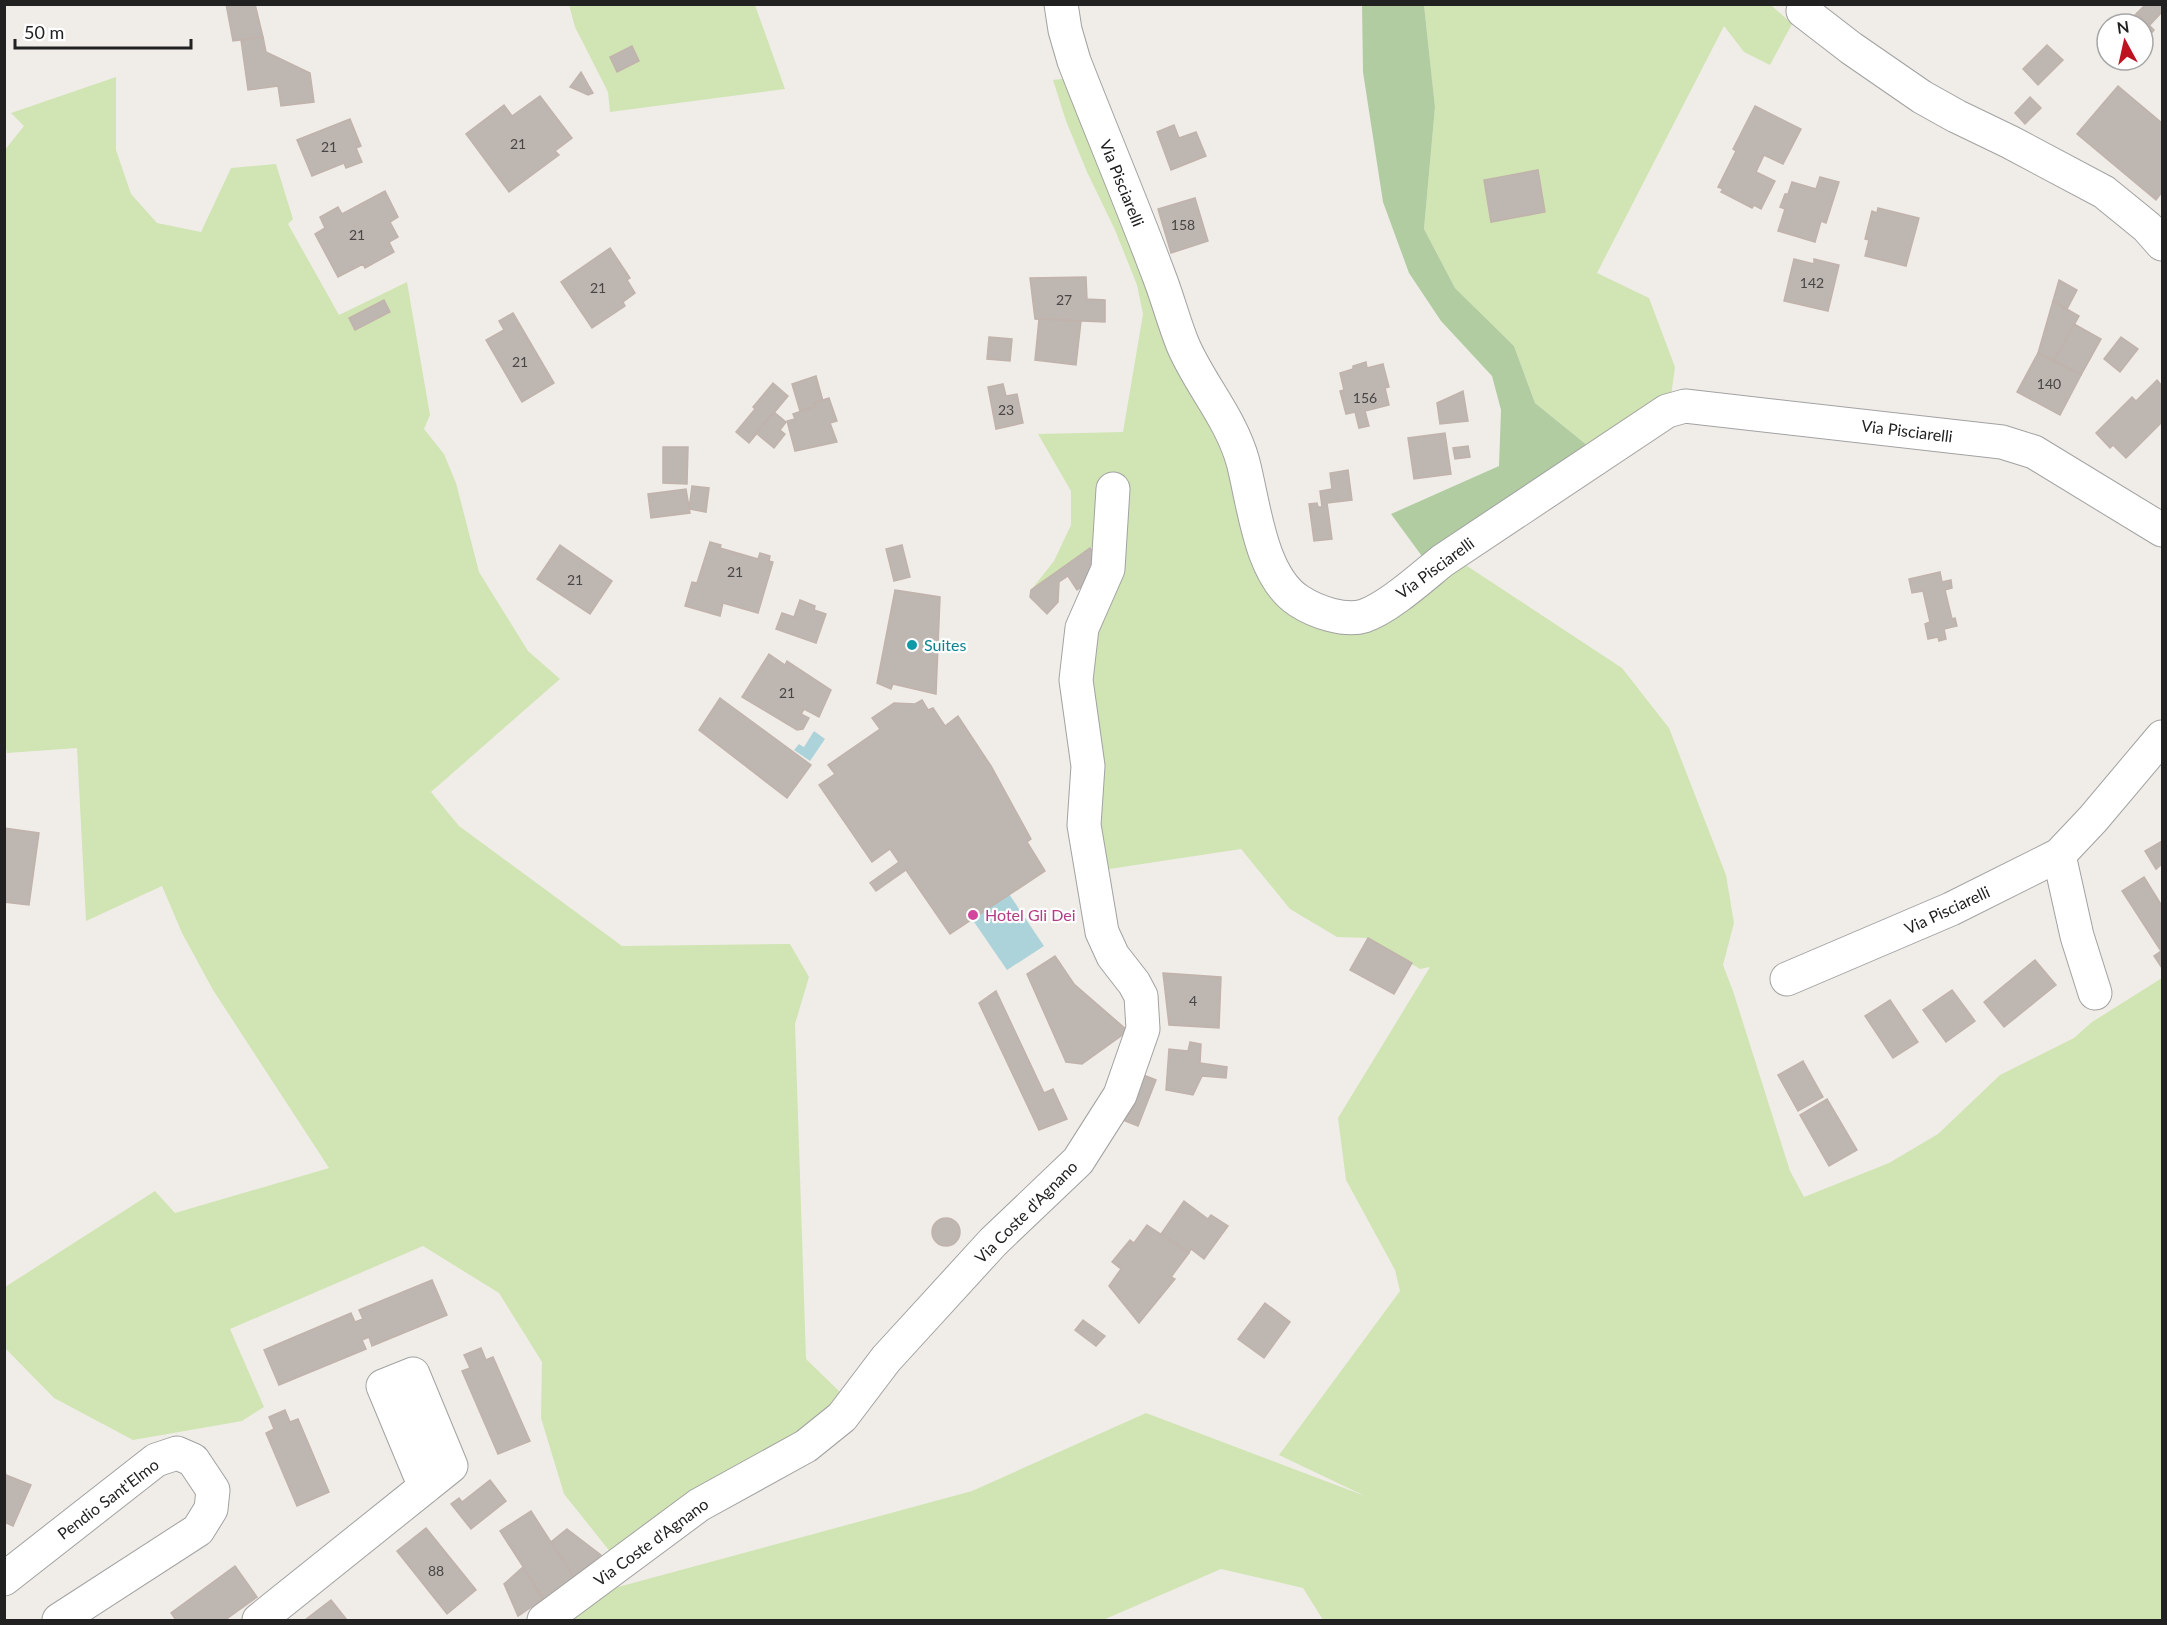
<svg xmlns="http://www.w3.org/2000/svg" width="2167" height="1625" font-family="Lato,sans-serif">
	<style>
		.grass { fill: #d0e5b3 }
		.forest { fill: #b1cca1 }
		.water { fill: #add3da }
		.building { fill: #beb6b1; stroke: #c1b3ac; stroke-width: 1.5 }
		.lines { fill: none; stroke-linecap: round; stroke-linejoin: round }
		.minor-casing { stroke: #a2a2a2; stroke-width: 35 }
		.minor { stroke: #fff; stroke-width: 33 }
		.culture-dot { fill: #0f9aa8; stroke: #fff; stroke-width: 2 }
		.hotel-dot { fill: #d1479c; stroke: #fff; stroke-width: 2 }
		.labels { text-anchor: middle; stroke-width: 4.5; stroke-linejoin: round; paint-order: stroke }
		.number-label { font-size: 14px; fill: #484645 }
		.street-label { font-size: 16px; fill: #212121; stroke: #fff }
		.culture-label { font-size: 16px; fill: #0d838f; stroke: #fff; text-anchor: start }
		.hotel-label { font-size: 16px; fill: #b23c85; stroke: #fff; text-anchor: start }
	</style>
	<rect width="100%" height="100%" fill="#f0ede8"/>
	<g class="grass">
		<polygon points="569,5 755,5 785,89 610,112 608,92 575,27"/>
		<polygon points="1424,5 1771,5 1792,24 1770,65 1744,52 1724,26 1597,273 1649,298 1675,367 1671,396 1588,446 1535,403 1514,346 1455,288 1424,229 1435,107"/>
		<polygon points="116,77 116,150 131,194 157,223 201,232 231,168 276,164 293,219 288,224 339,315 407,282 430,415 424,429 444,454 456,483 479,572 528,651 560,679 431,792 459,826 622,946 790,944 809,977 795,1024 806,1359 840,1392 809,1430 612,1554 564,1494 541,1418 542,1362 499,1293 423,1246 230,1329 264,1407 242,1421 133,1440 54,1398 5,1348 5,1287 155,1191 175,1213 329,1168 213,990 182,933 162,886 86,921 77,748 7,753 5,744 4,151 24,126 11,113"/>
		<polygon points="1069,78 1225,436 1262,566 1340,627 1461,562 1622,668 1669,728 1726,875 1734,923 1723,965 1733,991 1790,1171 1804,1197 1889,1163 1938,1134 2000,1075 2074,1038 2092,1022 2162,978 2162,1620 1323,1620 1303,1588 1221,1569 1103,1620 565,1620 607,1590 972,1491 1146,1413 1365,1496 1279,1455 1400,1291 1395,1270 1346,1180 1338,1118 1430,967 1420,969 1368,938 1337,937 1290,909 1241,849 1096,871 1085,688 1112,533 1031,590 1054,561 1071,525 1071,491 1038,434 1123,432 1143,314 1137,285 1115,230 1087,172 1066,121 1053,80"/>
	</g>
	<polygon class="forest" points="1362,4 1424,5 1435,107 1424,229 1455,288 1514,346 1535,403 1588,446 1427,563 1391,514 1499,466 1501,410 1492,376 1441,321 1409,273 1383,202 1363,72"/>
	<g class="water">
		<polygon points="814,731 825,739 810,761 794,750 799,744 804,747"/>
		<polygon points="1009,894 1044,946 1007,970 972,919"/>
	</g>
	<g class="building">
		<polygon points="226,4 255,4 263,37 233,41"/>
		<polygon points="2146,4 2162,4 2162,12 2149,26 2137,13"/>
		<polygon points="2137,13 2154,30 2143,43 2143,24 2126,24"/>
		<polygon points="263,37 266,52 310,73 314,102 281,106 278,86 248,90 241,40"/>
		<polygon points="2047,45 2063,60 2038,85 2023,69"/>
		<polygon points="632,46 639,61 617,72 610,57"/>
		<polygon points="581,72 593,93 588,95 570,87"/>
		<polygon points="2118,86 2162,123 2162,192 2156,200 2077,134"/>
		<polygon points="540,96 572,138 555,151 559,155 509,192 466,134 504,105 512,116"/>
		<polygon points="2030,97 2041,108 2025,124 2015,113"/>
		<polygon points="1755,106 1801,129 1783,164 1764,155 1756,172 1775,181 1761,209 1754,205 1752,208 1721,192 1723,189 1718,187 1736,151 1733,149"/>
		<polygon points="350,119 361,146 356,148 362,162 346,168 344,163 312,176 297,140"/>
		<polygon points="1174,125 1179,138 1196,132 1206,156 1171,170 1157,132"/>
		<polygon points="1538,170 1545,212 1491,222 1484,180"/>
		<polygon points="1820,177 1839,182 1826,223 1821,221 1815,242 1778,231 1785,209 1780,207 1785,194 1788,194 1792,182 1816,189"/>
		<polygon points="385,191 398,217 390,222 398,237 389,242 394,252 365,268 363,264 338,277 315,234 325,228 320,217 338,207 342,214"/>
		<polygon points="1195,198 1208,241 1171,253 1158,209"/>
		<polygon points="1878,208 1919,218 1906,266 1865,256 1869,240 1865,239 1872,211 1877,213"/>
		<polygon points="610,248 630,278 627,280 635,293 623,302 625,306 592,328 561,282"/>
		<polygon points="1794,259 1814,264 1814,259 1839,265 1828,311 1784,301"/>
		<polygon points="1086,277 1087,299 1105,300 1105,322 1035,319 1030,278"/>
		<polygon points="2059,280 2077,290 2067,309 2053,301"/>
		<polygon points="384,300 390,312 355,330 349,318"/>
		<polygon points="2053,301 2079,316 2054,361 2038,353"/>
		<polygon points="513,313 554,383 522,402 486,340 504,330 499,321"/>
		<polygon points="1039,319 1081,321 1076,365 1035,360"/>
		<polygon points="2074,324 2101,339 2081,375 2054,361"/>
		<polygon points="989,337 1012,339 1010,361 987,359"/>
		<polygon points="2121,337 2138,349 2120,372 2104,359"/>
		<polygon points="2038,353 2081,375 2060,415 2017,392"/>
		<polygon points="1366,362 1367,368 1383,364 1389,387 1385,388 1389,405 1365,411 1369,426 1359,428 1355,412 1346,414 1340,391 1344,390 1340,373 1353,369 1353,366"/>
		<polygon points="816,376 823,401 814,403 816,406 800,411 792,384"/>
		<polygon points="2157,380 2162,386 2162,422 2126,458 2113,445 2110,448 2096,433 2132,397 2136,401"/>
		<polygon points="773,383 788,396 749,443 736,432 755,409 753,407"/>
		<polygon points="1003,384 1006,396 1017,394 1023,423 996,429 988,387"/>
		<polygon points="1463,391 1468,421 1440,424 1437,403"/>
		<polygon points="829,398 837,421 830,423 837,442 795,451 787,421 795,419 793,414 816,406 814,403"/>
		<polygon points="774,412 786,422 780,430 785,434 774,448 756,433"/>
		<polygon points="1445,433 1451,474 1414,479 1408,438"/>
		<polygon points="1468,446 1470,457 1455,459 1453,448"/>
		<polygon points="663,447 688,447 687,484 663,483"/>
		<polygon points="1348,470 1352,500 1327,503 1332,539 1314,541 1309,504 1317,503 1318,507 1322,507 1320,491 1332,489 1330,473"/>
		<polygon points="692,486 709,488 706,512 689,509"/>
		<polygon points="686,489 690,513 651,518 648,494"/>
		<polygon points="710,542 721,545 720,548 758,559 760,553 770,556 769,561 773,562 758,613 723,603 720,616 685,606 692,582 697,583"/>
		<polygon points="560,545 612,581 590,614 537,579"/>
		<polygon points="902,545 910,577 894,581 886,549"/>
		<polygon points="1090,548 1102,564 1087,574 1091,580 1077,590 1068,576 1059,582 1058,602 1047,614 1030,597 1031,590"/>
		<polygon points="1940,572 1942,582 1951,580 1952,588 1945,590 1952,619 1955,618 1957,626 1944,629 1946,639 1939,641 1938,637 1928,639 1925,624 1930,622 1923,591 1912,593 1909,579"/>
		<polygon points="895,590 940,597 936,694 893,684 891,689 877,683"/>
		<polygon points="800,600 815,606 814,610 826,614 816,643 776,629 782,613 794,617"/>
		<polygon points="769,654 785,665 787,661 831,690 819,717 804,709 801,714 809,718 803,729 797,730 742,697"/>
		<polygon points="720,698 811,765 787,798 699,730"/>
		<polygon points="922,700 928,710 933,708 945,726 958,716 991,766 1031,839 1027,842 1045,871 950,934 906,870 876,891 870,883 899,862 890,849 872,862 819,785 835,774 828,765 880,729 872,718 894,703 915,704"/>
		<polygon points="4,828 39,833 29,905 4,902"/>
		<polygon points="2162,841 2162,864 2156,869 2145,851"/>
		<polygon points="2144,877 2162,906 2162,968 2154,956 2161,951 2122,891"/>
		<polygon points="1368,938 1412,963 1394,994 1350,970"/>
		<polygon points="1055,956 1074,984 1128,1031 1082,1064 1066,1062 1027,974"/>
		<polygon points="2035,960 2056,985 2004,1027 1984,1002"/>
		<polygon points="1163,973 1221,977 1219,1028 1169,1025"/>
		<polygon points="1952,990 1975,1021 1946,1042 1923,1010"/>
		<polygon points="996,991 1044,1093 1053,1089 1067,1119 1039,1130 979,1003"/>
		<polygon points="1890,1000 1918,1042 1893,1058 1865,1016"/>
		<polygon points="1190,1042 1201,1044 1200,1063 1227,1067 1226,1078 1202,1076 1193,1095 1166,1090 1169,1049 1188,1051"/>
		<polygon points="1803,1061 1823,1097 1798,1111 1778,1075"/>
		<polygon points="1136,1072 1156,1080 1138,1126 1118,1118"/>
		<polygon points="1827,1099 1857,1150 1829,1166 1800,1115"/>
		<polygon points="1184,1201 1208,1219 1211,1215 1228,1226 1204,1259 1191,1249 1189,1253 1161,1234"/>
		<circle cx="946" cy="1232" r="14"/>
		<polygon points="1147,1225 1189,1253 1171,1277 1175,1279 1139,1323 1109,1286 1121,1269 1112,1262 1130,1240 1134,1243"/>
		<polygon points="432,1280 447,1315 372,1346 369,1337 362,1340 366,1349 279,1385 264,1350 351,1313 355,1322 363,1319 359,1310"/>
		<polygon points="1265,1303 1290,1322 1264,1358 1238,1339"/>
		<polygon points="1083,1320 1105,1336 1096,1346 1075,1330"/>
		<polygon points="481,1348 486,1360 493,1357 530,1441 498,1454 462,1371 470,1368 464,1355"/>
		<polygon points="285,1410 290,1422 298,1419 329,1492 297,1506 266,1433 274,1429 269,1417"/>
		<polygon points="4,1468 6,1475 31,1485 13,1526 4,1522"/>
		<polygon points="490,1480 506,1501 471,1529 451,1504 459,1498 462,1502"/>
		<polygon points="531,1511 578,1584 547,1604 500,1531"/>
		<polygon points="426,1528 476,1590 447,1614 397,1551"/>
		<polygon points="567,1529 601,1555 574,1577 551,1542"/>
		<polygon points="235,1566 257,1597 225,1620 176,1620 171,1613"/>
		<polygon points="523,1567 543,1599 518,1616 504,1584"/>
		<polygon points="331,1600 347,1620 305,1620"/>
	</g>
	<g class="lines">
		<g class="minor-casing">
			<g id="minor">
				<path d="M 1061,4 L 1065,30 L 1074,61 C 1102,133 1132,204 1159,276 C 1168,299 1174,323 1183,345 C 1200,385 1231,418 1243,462 C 1254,504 1260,576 1299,601 C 1316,612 1345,622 1364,616 C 1388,608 1421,578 1442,561 L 1667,411 L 1685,406 L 2002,442 L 2034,452 L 2162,530"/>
				<polyline points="1803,11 1851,48 1922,97 1956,116 2010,142 2104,192 2147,227 2162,244"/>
				<polyline points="2059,855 2077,936 2095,993"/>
				<polyline points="1787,979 1951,909 2059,855 2093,819 2162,737"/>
				<polyline points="4,1579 156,1460 177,1453 193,1460 213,1490 211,1509 198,1530 59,1620"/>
				<polyline points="259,1620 451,1466 413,1374 383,1386 425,1487"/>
				<polyline points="544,1620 699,1505 806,1446 842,1417 886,1359 993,1242 1078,1161 1120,1095 1143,1029 1141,996 1134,983 1113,956 1102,932 1084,825 1088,766 1076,680 1082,628 1108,569 1113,489"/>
			</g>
		</g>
		<use href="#minor" class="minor"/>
	</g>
	<circle class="culture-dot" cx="912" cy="645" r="6"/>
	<circle class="hotel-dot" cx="973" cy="915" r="6"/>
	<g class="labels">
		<g class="number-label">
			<text x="518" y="149">21</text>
			<text x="329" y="152">21</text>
			<text x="1183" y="230">158</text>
			<text x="357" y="240">21</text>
			<text x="1812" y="288">142</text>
			<text x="598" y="293">21</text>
			<text x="1064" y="305">27</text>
			<text x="520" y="367">21</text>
			<text x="2049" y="389">140</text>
			<text x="1365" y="403">156</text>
			<text x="1006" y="415">23</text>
			<text x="735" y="577">21</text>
			<text x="575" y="585">21</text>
			<text x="787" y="698">21</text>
			<text x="1193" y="1006">4</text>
			<text x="436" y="1576">88</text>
		</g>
		<g class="street-label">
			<text transform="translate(1122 183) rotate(68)" y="6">Via Pisciarelli</text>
			<text transform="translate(1907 431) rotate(7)" y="6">Via Pisciarelli</text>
			<text transform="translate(1435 568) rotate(-36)" y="6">Via Pisciarelli</text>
			<text transform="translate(1947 910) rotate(-25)" y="6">Via Pisciarelli</text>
			<text transform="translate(1026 1212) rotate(-45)" y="6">Via Coste d'Agnano</text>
			<text transform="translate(108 1499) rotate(-37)" y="6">Pendio Sant'Elmo</text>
			<text transform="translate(651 1542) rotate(-36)" y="6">Via Coste d'Agnano</text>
		</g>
		<g class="culture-label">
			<text x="924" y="651">Suites</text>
		</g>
		<g class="hotel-label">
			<text x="985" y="921">Hotel Gli Dei</text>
		</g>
	</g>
	<rect width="2167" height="1625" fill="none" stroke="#212121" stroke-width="12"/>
	<g transform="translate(2125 42) rotate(352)"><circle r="28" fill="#ffffff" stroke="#a6a6a6" stroke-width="1.5"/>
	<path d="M0-4.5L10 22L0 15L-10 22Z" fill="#bf1220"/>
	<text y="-9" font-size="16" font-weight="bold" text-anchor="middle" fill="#212121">N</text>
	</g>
	<path d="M15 39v9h176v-9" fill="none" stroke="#212121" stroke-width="3"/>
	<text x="24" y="39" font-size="18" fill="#212121" stroke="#ffffff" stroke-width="4.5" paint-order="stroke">50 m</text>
</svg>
